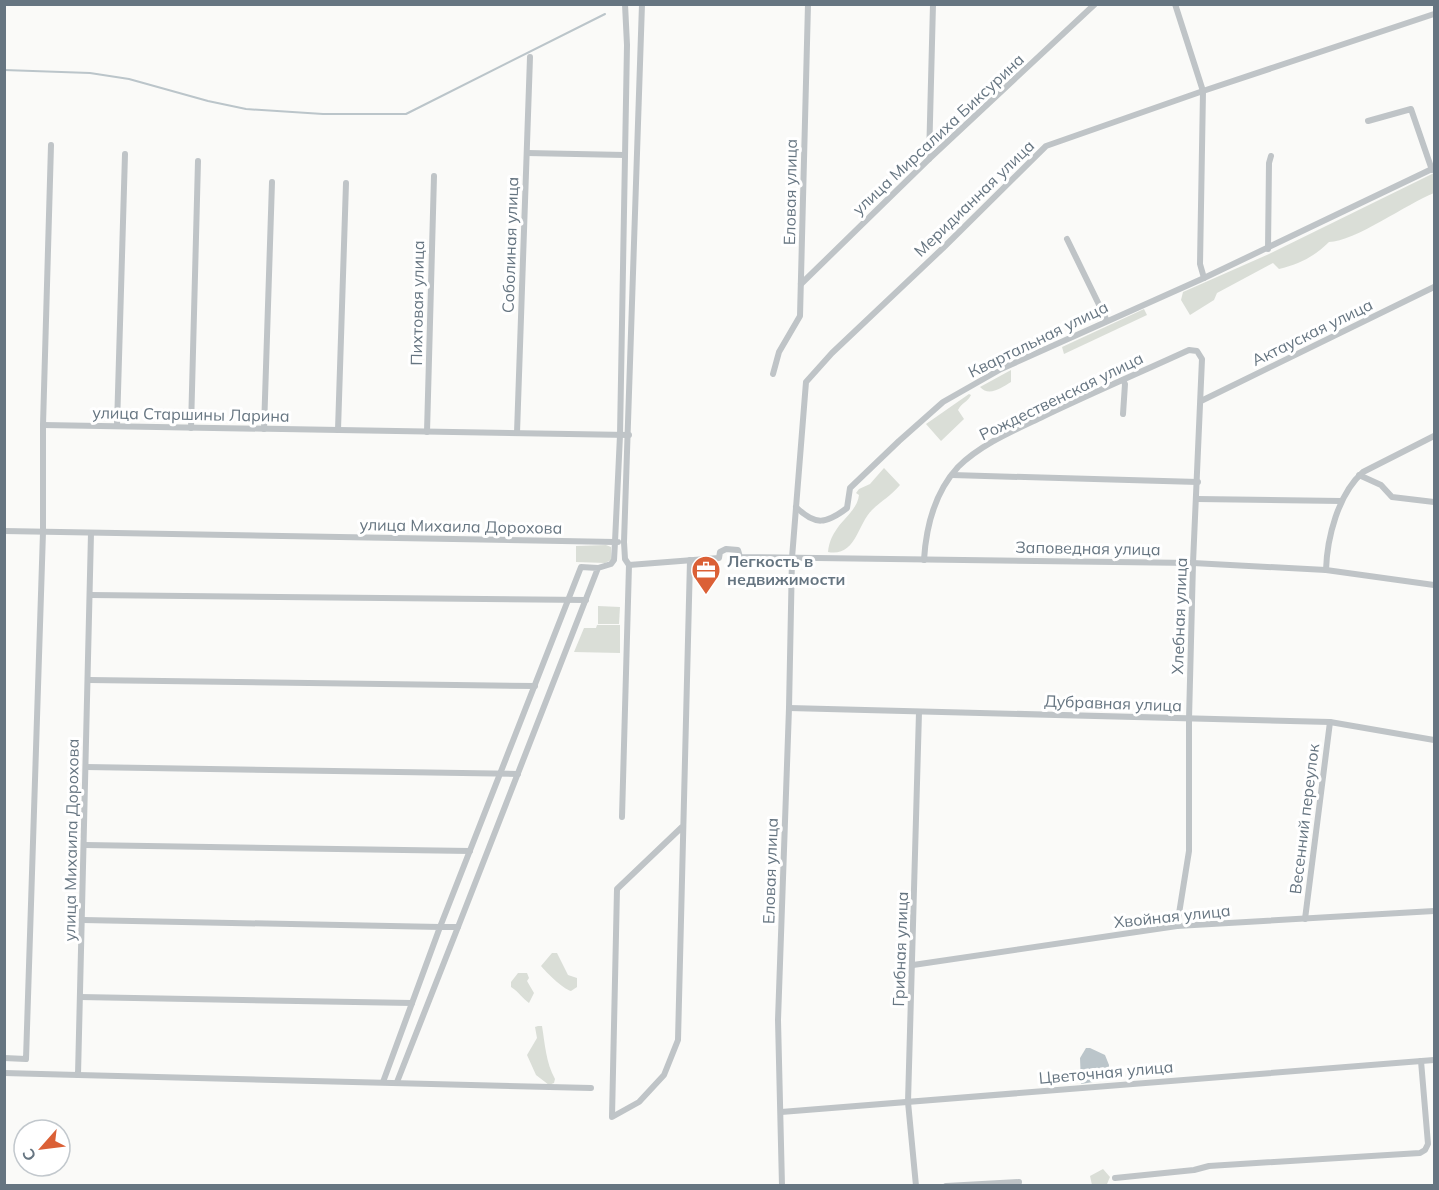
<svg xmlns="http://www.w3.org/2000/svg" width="1439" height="1190" font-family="Mulish,sans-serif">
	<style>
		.green { fill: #daded7 }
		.water { fill: #bbc5ca }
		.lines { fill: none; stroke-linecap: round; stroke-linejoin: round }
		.stream { stroke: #bbc5ca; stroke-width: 2 }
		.minor { stroke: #bfc4c7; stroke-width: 6 }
		.labels { text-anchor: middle; stroke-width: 6; stroke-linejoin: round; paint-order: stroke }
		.street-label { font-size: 16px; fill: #667581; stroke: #fff }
		.poi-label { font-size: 16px; font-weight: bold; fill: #667581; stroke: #fff; text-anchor: start }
	</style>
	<rect width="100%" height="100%" fill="#fafaf8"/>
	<g class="green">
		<path d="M 1434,173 L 1434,193 C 1408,203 1354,242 1329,242 C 1314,257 1299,264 1279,269 L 1273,263 L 1217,293 L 1214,300 L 1190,315 L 1181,300 L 1183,292 L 1269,254 Z"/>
		<polygon points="1144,309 1147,315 1064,354 1062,347"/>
		<path d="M 1011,370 L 1011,382 C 1001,388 989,397 980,387 Z"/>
		<path d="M 969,394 L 971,395 C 968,402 961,403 958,410 L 964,419 L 941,441 L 926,424 Z"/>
		<path d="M 884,468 L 900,485 C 892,495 881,501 872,510 C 857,525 856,557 828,552 C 831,523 857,515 859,495 L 856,493 L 859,489 L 870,484 Z"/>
		<polygon points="606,545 611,547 611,560 605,563 576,562 576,546"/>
		<polygon points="598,606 620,607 619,624 598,624"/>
		<polygon points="597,625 620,625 620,653 574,652 584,628 596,628"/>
		<path d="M 552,953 L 557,953 L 568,975 L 577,978 L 577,987 L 571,991 C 563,989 546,972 541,966 Z"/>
		<path d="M 518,973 L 527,973 L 529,978 L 527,981 L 534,993 L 529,1003 C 523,999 519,992 511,987 L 511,982 Z"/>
		<path d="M 538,1026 L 542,1026 C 545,1044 546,1063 555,1079 L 554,1083 L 549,1085 L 536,1075 L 527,1055 L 537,1038 L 535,1027 Z"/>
		<polygon points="1103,1169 1110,1177 1107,1184 1092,1185 1090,1176"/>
	</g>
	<polygon class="water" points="1086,1048 1090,1048 1105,1055 1109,1065 1109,1071 1093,1082 1081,1084 1080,1058"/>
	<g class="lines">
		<polyline class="stream" points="4,70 90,73 129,79 208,101 246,109 323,114 406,114 605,14"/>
		<g class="minor">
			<polyline points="642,4 624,542 625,559 629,565 719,558 720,552 726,549 738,550 740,557 1193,563 1326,570 1434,585"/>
			<polyline points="1175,4 1203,91 1200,264 1204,278"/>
			<polyline points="1368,121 1411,109 1432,170"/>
			<polyline points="527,153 625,155"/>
			<polyline points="929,159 933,4"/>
			<polyline points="1067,239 1107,321"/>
			<polyline points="1268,249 1269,163 1271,156"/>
			<polyline points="801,284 929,159 1095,4"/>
			<polyline points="773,374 779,352 800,316 808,4"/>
			<polyline points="1123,380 1125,384 1123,414"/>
			<polyline points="1201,401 1434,287"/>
			<polyline points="43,425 629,435"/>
			<polyline points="117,426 125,154"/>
			<polyline points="191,428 198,161"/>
			<polyline points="264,429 272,182"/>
			<polyline points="338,430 346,183"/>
			<polyline points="427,432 434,176"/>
			<polyline points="517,433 530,57"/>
			<polyline points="952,475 1198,482"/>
			<polyline points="1359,475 1381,485 1392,497 1434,502"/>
			<polyline points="1197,499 1341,501"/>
			<path d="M 796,507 C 815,526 826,524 847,508 L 850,488 L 899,441 L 943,402 L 1001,369 L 1204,278 L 1434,168"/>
			<polyline points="4,531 615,542 614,560 611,564 598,568 581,567 440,927 458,927 598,568"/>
			<polyline points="618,542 615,542 620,435 627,45 625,4"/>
			<path d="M 924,560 C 926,527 935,492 958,467 C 981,444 1015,430 1044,416 C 1092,393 1141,372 1189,350 L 1197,351 L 1202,359 L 1193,563 L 1189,719 L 1189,851 L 1177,926"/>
			<path d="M 1326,570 C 1327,538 1338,494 1363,472 L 1434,436"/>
			<polyline points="90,595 586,600"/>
			<polyline points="89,680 535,686"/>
			<polyline points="789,708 1330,722 1434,740"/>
			<polyline points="86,767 518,774"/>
			<polyline points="622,817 629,565"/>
			<polyline points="682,827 617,889 612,1117 639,1102 664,1075 678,1040 690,560"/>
			<polyline points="85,845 470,851"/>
			<polyline points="1305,919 1330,722"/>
			<polyline points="83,920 440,927 383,1082"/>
			<polyline points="913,965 1177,926 1434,911"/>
			<polyline points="80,997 412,1003"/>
			<polyline points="4,1058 26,1059 43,532 43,425 51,145"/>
			<polyline points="4,1073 78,1075 91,533"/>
			<polyline points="78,1075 591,1088"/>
			<polyline points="397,1082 458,927"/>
			<polyline points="781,1112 1434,1060"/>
			<polyline points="1115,1178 1194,1170 1209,1166 1420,1153 1425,1150 1428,1144 1421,1061"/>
			<polyline points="782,1186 778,1020 789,708 792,558 806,382 832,353 943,248 1046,146 1203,91 1434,14"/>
			<polyline points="916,1186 908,1102 919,712"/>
			<polyline points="946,1186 1019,1182"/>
		</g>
	</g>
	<defs>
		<g id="office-pin" transform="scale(1.5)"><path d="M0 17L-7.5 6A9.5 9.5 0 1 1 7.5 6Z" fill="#db6036" stroke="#fff"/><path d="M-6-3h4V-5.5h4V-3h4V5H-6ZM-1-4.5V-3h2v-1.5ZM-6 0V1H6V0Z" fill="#fff"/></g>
	</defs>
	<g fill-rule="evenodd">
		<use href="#office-pin" x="706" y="570"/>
	</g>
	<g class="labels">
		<g class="street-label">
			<text transform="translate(938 134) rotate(-43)" y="6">улица Мирсалиха Биксурина</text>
			<text transform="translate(790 192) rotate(-89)" y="6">Еловая улица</text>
			<text transform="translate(974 198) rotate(-44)" y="6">Меридианная улица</text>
			<text transform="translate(510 245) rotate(-88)" y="6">Соболиная улица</text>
			<text transform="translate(417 303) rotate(-89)" y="6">Пихтовая улица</text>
			<text transform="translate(1312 332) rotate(-26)" y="6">Актауская улица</text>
			<text transform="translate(1038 339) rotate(-26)" y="6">Квартальная улица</text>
			<text transform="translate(1061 396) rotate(-26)" y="6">Рождественская улица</text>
			<text transform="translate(191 414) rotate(1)" y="6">улица Старшины Ларина</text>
			<text transform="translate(461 526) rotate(1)" y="6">улица Михаила Дорохова</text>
			<text transform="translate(1088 548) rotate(1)" y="6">Заповедная улица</text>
			<text transform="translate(1179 616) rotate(-88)" y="6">Хлебная улица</text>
			<text transform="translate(1113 703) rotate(2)" y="6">Дубравная улица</text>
			<text transform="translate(1304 819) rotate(-83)" y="6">Весенний переулок</text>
			<text transform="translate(71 840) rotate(-89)" y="6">улица Михаила Дорохова</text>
			<text transform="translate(770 871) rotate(-88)" y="6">Еловая улица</text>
			<text transform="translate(1172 916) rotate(-6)" y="6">Хвойная улица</text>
			<text transform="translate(900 949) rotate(-88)" y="6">Грибная улица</text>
			<text transform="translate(1106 1072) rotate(-5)" y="6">Цветочная улица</text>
		</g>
		<g class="poi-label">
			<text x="727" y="567">Легкость в<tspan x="727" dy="18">недвижимости</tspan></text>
		</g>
	</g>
	<rect width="1439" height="1190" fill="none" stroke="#667581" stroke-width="12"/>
	<g transform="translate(42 1148) rotate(242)"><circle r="28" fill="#ffffff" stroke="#c2c8cd" stroke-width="1.5"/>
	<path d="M0-4.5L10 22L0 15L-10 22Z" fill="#db6036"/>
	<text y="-9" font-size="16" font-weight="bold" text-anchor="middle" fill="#667581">С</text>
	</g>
</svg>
